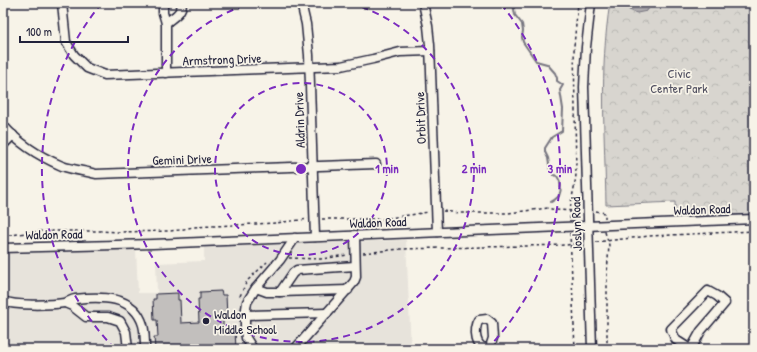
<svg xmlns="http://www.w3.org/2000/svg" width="757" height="352" font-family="'Patrick Hand',sans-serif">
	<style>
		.built { fill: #e7e3db }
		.forest { fill: url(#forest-crowns); stroke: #7d7c85 }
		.water { fill: url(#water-waves); stroke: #76747f }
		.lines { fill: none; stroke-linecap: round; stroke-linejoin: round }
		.stream { stroke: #76747f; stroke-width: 2 }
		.building { fill: #c2bfbd; stroke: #22223b }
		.minor-casing { stroke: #22223b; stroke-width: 11 }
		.path { stroke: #22223b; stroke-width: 1.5; stroke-dasharray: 3 3; stroke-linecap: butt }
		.minor { stroke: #f7f3e8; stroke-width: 8 }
		.ring { fill: none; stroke: #7b2cbf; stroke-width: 2; stroke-dasharray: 7 5 }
		.poi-dot { fill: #22223b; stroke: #f7f3e8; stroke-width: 1.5 }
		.labels { text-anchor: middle; stroke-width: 3.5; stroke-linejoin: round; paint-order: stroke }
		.street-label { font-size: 13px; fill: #22223b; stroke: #f7f3e8 }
		.park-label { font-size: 13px; fill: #504f60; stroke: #f7f3e8 }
		.poi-label { font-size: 13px; fill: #22223b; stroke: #f7f3e8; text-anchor: start }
		.centre { fill: #7b2cbf; stroke: #f7f3e8; stroke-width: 2 }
		.ring-label { font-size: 12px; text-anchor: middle; font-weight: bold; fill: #7b2cbf; stroke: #f7f3e8; stroke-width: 3.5; stroke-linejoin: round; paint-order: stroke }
	</style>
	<defs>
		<pattern id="forest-crowns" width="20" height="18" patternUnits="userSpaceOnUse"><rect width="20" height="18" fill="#d8d5cf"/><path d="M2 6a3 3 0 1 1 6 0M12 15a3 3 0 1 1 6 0" fill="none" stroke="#b9b7b3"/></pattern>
		<pattern id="water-waves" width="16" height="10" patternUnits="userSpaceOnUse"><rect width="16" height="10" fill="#aeabad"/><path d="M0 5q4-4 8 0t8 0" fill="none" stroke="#8d8b8e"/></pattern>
	</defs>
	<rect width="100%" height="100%" fill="#f7f3e8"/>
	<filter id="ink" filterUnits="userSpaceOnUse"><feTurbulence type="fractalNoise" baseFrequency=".025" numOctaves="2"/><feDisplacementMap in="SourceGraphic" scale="8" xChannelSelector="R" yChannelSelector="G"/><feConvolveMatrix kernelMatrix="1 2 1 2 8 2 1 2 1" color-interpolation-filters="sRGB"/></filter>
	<g filter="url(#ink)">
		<polygon class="built" points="406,240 411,349 3,349 3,254 136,249 138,293 157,293 156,263 204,261 204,247"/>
		<path class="forest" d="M 610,3 L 754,3 L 754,214 L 675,217 L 675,202 L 606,205 C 605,138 599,70 610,3 Z"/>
		<polygon class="water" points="627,3 652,3 647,11 637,13 629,10"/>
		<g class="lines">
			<path class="stream" d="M 513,3 L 515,15 L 522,24 L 523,31 L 522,37 L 523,42 L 536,61 L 547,64 L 555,73 L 557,78 L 557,81 L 563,85 L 560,90 L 563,109 L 562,131 L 552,137 L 545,148 L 545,152 L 548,158 L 550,171 L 554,175 L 557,176 C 561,181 562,190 559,196 C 557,198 553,201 551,202"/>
		</g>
		<polygon class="building" points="221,291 222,295 226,295 227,317 223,317 223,332 235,331 236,349 155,349 154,337 158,337 157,320 154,320 153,299 156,299 156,294 178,293 178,300 180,300 181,323 199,322 198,299 200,299 200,292"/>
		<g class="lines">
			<g class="minor-casing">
				<g id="minor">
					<polyline points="62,3 66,42 74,55 87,68 105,75 341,66 373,59 400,52 430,51"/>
					<polyline points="163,3 163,13 166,23 166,73"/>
					<polyline points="301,3 306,24 309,55 315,237"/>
					<polyline points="423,3 428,26 430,45 437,232"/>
					<polyline points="591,3 586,47 584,87 592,349"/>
					<path d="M 166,23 C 173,17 182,13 182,3"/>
					<path d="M 3,125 C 18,143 41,157 62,166 C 73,170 85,171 96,174 L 376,164"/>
					<polyline points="3,145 13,135"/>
					<polyline points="3,248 153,244 754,219"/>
					<polyline points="256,288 267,292 280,292 293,273 297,270 355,266"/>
					<polyline points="280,292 348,290"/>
					<path d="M 3,301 C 15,306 50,305 64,303 C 68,302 71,300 75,299 C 100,296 134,295 143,325 C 145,332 145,341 145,349"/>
					<polyline points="65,303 72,306 86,317 108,317 120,321 126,332 128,349"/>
					<polyline points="245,315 327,313"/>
					<path d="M 487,319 L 492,323 L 493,338 L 490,347 C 475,352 473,329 479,320 Z"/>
					<polyline points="253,349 246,338 245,331 245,315 247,302 256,288 280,260 295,238"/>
					<polyline points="295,349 354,282 356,277 355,235"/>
					<polyline points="690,349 676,340 671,329 708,291 717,296 725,303 701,331 691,349"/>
				</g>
			</g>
			<g class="path">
				<polyline points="443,211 459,213 508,213 548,208 555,210 580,211"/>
				<polyline points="596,211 605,213 605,218"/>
				<polyline points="322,219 383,219 429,212"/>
				<path d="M 570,219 C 569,204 575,189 576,174 L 574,46 L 578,3"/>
				<polyline points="605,232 609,245 607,274 607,349"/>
				<polyline points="570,233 575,349"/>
				<polyline points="3,236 41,231 100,231 118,232 170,231 179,230 193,227 276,223 308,219"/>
				<polyline points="596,242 650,236 754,231"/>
				<polyline points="363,253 400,249 566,245 581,243"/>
				<polyline points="289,258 321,259 347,255"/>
				<polyline points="240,296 247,281 267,262"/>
			</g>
			<use href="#minor" class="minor"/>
		</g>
	</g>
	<g class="ring">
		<circle cx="301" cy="169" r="86"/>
		<path d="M350 3A173 173 0 1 1 252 3"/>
		<path d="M115 349A259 259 0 0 1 101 4M501 4A259 259 0 0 1 487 349"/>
	</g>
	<circle class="poi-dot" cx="206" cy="321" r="4"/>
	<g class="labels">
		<g class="street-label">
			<text transform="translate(222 59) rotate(-2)" y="5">Armstrong Drive</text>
			<text transform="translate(420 118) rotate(-92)" y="5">Orbit Drive</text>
			<text transform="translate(299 120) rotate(-92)" y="5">Aldrin Drive</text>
			<text transform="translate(182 159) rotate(-2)" y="5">Gemini Drive</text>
			<text transform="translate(702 209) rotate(-2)" y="5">Waldon Road</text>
			<text transform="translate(378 222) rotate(-2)" y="5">Waldon Road</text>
			<text transform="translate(576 224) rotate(-92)" y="5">Joslyn Road</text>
			<text transform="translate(54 234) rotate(-1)" y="5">Waldon Road</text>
		</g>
		<g class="park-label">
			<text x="679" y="78">Civic<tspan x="679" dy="15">Center Park</tspan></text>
		</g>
		<g class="poi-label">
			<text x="214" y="319">Waldon<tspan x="214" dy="15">Middle School</tspan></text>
		</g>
	</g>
	<circle cx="301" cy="169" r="6" class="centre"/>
	<g class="ring-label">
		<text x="387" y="173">1 min</text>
		<text x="474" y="173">2 min</text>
		<text x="560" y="173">3 min</text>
	</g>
	<rect width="757" height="352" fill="none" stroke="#f7f3e8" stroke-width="16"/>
	<rect x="8" y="8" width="741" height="336" fill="none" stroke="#22223b" stroke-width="1.5" filter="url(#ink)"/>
	<path d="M20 36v6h108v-6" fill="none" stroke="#22223b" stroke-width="2"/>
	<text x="26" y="36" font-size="12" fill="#22223b" stroke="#f7f3e8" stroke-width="3" paint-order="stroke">100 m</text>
</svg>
